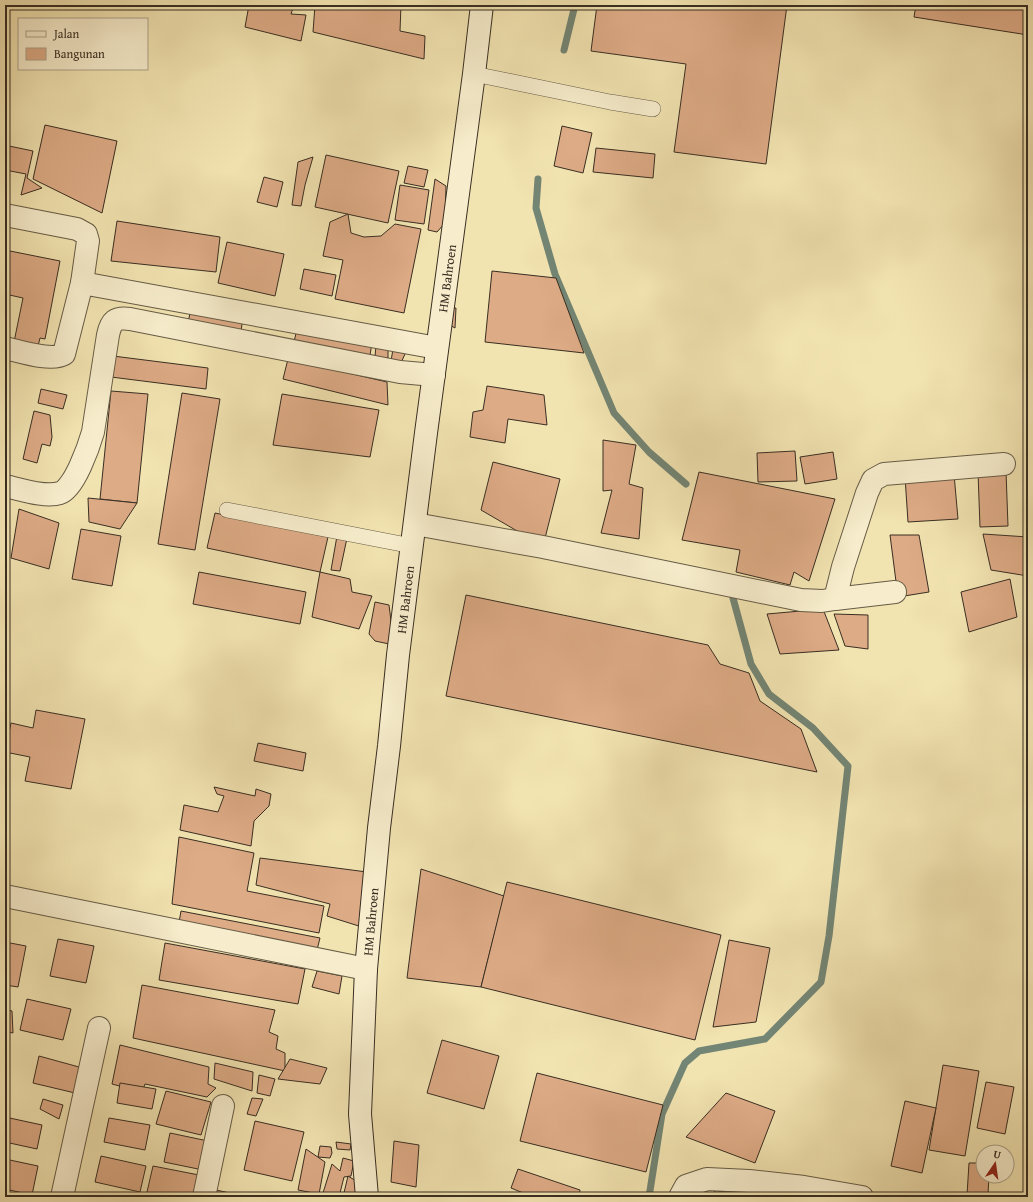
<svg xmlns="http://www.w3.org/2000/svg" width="1033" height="1202" font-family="'Gentium Book Plus',serif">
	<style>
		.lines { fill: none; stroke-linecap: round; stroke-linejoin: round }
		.stream { stroke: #738574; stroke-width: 7 }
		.building { fill: #ddab86; stroke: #382e22 }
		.lane-casing { stroke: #665c46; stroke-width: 16 }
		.street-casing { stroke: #665c46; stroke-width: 24 }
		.secondary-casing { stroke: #382e22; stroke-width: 24 }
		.lane { stroke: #f7edcc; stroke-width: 15 }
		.street { stroke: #f7edcc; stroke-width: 22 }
		.secondary { stroke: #f7edcc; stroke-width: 22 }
		.labels { text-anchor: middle; stroke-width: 3.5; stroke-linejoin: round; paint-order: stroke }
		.street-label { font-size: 13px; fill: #382e22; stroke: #f7edcc }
	</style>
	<rect width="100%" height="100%" fill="#f2e4b1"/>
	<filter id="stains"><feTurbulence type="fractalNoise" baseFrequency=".005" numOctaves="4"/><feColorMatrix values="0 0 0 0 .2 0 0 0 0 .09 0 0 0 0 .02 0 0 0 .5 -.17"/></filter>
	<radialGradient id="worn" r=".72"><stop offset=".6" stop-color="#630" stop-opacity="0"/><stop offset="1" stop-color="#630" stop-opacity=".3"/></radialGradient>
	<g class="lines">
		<g class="stream">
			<polyline points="564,50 575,5"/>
			<polyline points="538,179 536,208 555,274 614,413 649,452 686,484"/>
			<polyline points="649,1197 662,1114 685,1063 699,1051 765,1039 821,982 829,936 848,766 813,728 769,694 751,664 733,598"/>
		</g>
	</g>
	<g class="building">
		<polygon points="249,5 294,5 291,14 306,15 301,41 245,27"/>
		<polygon points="315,5 401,5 400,31 425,36 424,59 313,32"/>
		<polygon points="597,5 787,5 766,164 674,152 686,64 591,51"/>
		<polygon points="916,5 1028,5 1028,35 914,17"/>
		<polygon points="45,125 117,141 102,213 33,179"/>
		<polygon points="562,126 592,133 583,173 554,166"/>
		<polygon points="9,146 33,151 27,178 42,188 21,195 26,174 5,170"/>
		<polygon points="596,148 655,154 653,178 593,172"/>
		<polygon points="326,155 399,171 388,223 315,207"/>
		<polygon points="313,157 305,185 301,206 292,205 298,162"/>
		<polygon points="408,166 428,170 424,187 404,183"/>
		<polygon points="264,177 283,182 277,207 257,202"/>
		<polygon points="435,179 446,186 445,223 437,232 428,230"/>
		<polygon points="400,185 429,190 424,224 395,220"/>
		<polygon points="348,214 351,233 364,237 381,236 395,224 421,229 404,313 335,299 343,260 323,256 330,222"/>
		<polygon points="117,221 220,237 216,272 111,261"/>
		<polygon points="227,242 284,254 275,296 218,283"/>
		<polygon points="5,250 60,261 45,339 40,338 38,346 14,342 23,298 5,294"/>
		<polygon points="304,269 336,275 332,296 300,289"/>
		<polygon points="492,271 556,278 584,353 485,342"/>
		<polygon points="191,308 243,316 241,332 188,323"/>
		<polygon points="449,308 456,308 455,328 446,323"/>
		<polygon points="297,329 372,343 370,355 294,342"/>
		<polygon points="376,345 388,350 388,358 375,357"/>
		<polygon points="393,349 405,354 400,365 391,361"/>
		<polygon points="113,356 208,368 206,389 111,377"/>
		<polygon points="288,359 387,382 388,405 283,379"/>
		<polygon points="487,386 544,395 547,425 508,419 505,443 470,437 473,412 483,410"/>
		<polygon points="41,389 67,395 63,409 38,403"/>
		<polygon points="111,391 148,394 137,503 100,499"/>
		<polygon points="182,393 220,399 195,550 158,544"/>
		<polygon points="282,394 379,410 370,457 273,445"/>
		<polygon points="34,411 50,415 52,437 50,446 42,444 37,463 23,459"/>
		<polygon points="603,440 636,445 629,484 643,488 639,539 601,533 612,490 603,491"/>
		<polygon points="795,451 797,481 758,482 757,453"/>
		<polygon points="833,452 837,479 805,484 800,457"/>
		<polygon points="493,462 560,479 543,546 481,510"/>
		<polygon points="1006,471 1008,526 980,527 978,472"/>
		<polygon points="699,472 835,499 809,581 794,572 790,585 736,572 740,550 682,540"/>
		<polygon points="954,474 958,519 908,522 905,477"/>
		<polygon points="88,498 137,503 120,529 89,522"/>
		<polygon points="19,509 59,523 49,569 11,558"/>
		<polygon points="215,513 328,537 320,572 207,548"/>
		<polygon points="81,529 121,536 112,586 72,579"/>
		<polygon points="983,534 1028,537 1028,576 991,570"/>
		<polygon points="890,535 919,535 929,592 898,597"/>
		<polygon points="337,536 347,538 340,571 331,570"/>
		<polygon points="199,572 306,592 300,624 193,604"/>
		<polygon points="320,572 350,579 352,592 372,596 359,629 312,617"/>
		<polygon points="1010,579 1017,617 969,632 961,592"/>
		<polygon points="466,595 708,645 720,664 749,673 760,701 801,729 817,772 446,696"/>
		<polygon points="375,602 389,605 394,645 375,641 369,634"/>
		<polygon points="823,609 839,650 780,654 767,614"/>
		<polygon points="834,614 868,615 868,649 845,646"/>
		<polygon points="36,710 85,719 71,789 25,781 30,757 5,752 11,723 33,728"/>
		<polygon points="258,743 306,753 303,771 254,761"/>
		<polygon points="214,787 255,796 256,789 271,794 269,806 254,821 251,846 180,830 184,805 218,812 224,796 217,794"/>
		<polygon points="179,837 254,853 247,891 324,906 319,933 172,904"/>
		<polygon points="260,858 367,872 362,927 327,916 330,904 256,885"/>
		<polygon points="421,869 504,896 481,987 407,978"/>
		<polygon points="507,882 721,935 695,1040 481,987"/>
		<polygon points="181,911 320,938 316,954 178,928"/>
		<polygon points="58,939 94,946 86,983 50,976"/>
		<polygon points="729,940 770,948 756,1022 713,1027"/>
		<polygon points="5,942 26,946 18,987 5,985"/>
		<polygon points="165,943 305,969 298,1004 159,980"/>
		<polygon points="317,971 342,976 339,994 312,987"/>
		<polygon points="142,985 275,1010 269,1032 278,1036 276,1049 285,1053 285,1071 133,1038"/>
		<polygon points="27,999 71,1009 63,1040 20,1030"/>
		<polygon points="5,1009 12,1011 13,1033 5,1031"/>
		<polygon points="442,1040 499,1056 484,1109 427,1093"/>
		<polygon points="120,1045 209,1067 208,1084 216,1088 207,1097 145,1084 142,1092 112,1084"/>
		<polygon points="39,1056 79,1067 75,1093 33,1083"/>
		<polygon points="290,1059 327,1068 320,1084 278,1079"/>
		<polygon points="215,1063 253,1072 252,1091 214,1079"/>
		<polygon points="943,1065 979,1071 965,1156 929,1150"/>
		<polygon points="537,1073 663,1105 646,1172 520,1141"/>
		<polygon points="259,1075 275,1079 270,1096 257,1093"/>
		<polygon points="986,1082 1014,1087 1005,1134 977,1128"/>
		<polygon points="120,1083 156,1089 152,1109 117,1103"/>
		<polygon points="166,1091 211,1102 201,1135 156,1124"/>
		<polygon points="726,1093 775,1111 755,1163 686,1137"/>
		<polygon points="252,1098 263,1099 256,1116 247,1114"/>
		<polygon points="43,1099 63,1105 59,1119 40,1109"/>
		<polygon points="905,1101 936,1108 922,1173 891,1166"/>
		<polygon points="5,1117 42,1125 37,1149 5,1142 7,1126"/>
		<polygon points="109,1118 150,1125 145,1150 104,1142"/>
		<polygon points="255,1121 304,1132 292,1181 244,1170"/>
		<polygon points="170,1133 208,1141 203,1170 164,1162"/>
		<polygon points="394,1141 419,1145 416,1187 391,1182"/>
		<polygon points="336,1142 351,1144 350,1150 337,1149"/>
		<polygon points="320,1146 331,1147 332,1153 330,1158 318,1157"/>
		<polygon points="306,1149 325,1162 319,1194 298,1190"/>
		<polygon points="101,1156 146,1166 140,1192 95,1182"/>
		<polygon points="343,1158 354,1161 351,1176 344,1177 339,1197 324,1197 323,1193 332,1164 340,1171"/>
		<polygon points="5,1159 38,1166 32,1195 5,1189"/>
		<polygon points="969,1163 983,1163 983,1176 989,1176 988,1194 967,1195"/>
		<polygon points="153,1166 199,1175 194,1197 157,1197 147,1192"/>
		<polygon points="518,1169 580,1190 579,1197 533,1197 511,1188"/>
		<polygon points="348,1176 361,1184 360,1197 343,1197"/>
		<polygon points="216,1190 248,1197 213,1197"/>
		<polygon points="715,1190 747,1197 713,1197"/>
	</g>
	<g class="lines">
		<g class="lane-casing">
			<g id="lane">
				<polyline points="474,74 610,102 653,109"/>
				<polyline points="227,510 412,546"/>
			</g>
		</g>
		<g class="street-casing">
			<g id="street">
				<polyline points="5,215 77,229 86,234 88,241 82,283"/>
				<path d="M 5,348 C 19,351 51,362 64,354 L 82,283 L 437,348"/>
				<path d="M 5,486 C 20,489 45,498 60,493 C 74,489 89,446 93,432 L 108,335 C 111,321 115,317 130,319 L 400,372 L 434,375"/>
				<polyline points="415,524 543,547 801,600 822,601 835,599 843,567 867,493 873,480 884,474 1004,464"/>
				<polyline points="835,599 895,592"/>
				<polyline points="5,896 366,969"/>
				<polyline points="62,1197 99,1028"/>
				<polyline points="204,1197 223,1106"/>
				<polyline points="680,1197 686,1186 707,1179 749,1181 804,1187 862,1197"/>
			</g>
		</g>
		<g class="secondary-casing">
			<g id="secondary">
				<path id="s1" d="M 367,1197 L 360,1114 L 366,969 L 379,828 L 389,746 L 398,655 L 426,433 L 474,74 L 482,5"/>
			</g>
		</g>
		<use href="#lane" class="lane"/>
		<use href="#street" class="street"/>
		<use href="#secondary" class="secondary"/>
	</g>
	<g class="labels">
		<g class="street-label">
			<text dy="5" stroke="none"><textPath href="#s1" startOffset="924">HM Bahroen</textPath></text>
			<text dy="5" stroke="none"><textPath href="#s1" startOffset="600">HM Bahroen</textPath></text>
			<text dy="5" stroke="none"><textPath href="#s1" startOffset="276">HM Bahroen</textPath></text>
		</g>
	</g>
	<rect width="1033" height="1202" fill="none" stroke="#f2e4b1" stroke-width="20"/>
	<rect x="6" y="6" width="1021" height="1190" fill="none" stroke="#382e22" stroke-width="2"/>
	<rect x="10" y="10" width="1013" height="1182" fill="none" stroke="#382e22"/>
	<rect x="18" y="18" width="130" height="52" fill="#f7edcc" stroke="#aba188"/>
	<rect x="26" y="31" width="20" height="6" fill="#f7edcc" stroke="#aba188"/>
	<text x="54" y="38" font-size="12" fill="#382e22">Jalan</text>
	<rect x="26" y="48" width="20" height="12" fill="#ddab86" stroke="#aba188"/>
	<text x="54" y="58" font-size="12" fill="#382e22">Bangunan</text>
	<g transform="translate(995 1164) rotate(13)"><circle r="19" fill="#f7edcc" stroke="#aba188"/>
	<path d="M0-3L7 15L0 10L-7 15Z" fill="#8f2418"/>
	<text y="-6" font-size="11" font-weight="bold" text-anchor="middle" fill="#382e22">U</text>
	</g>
	<rect width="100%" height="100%" filter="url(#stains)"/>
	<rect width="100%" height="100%" fill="url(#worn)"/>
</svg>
